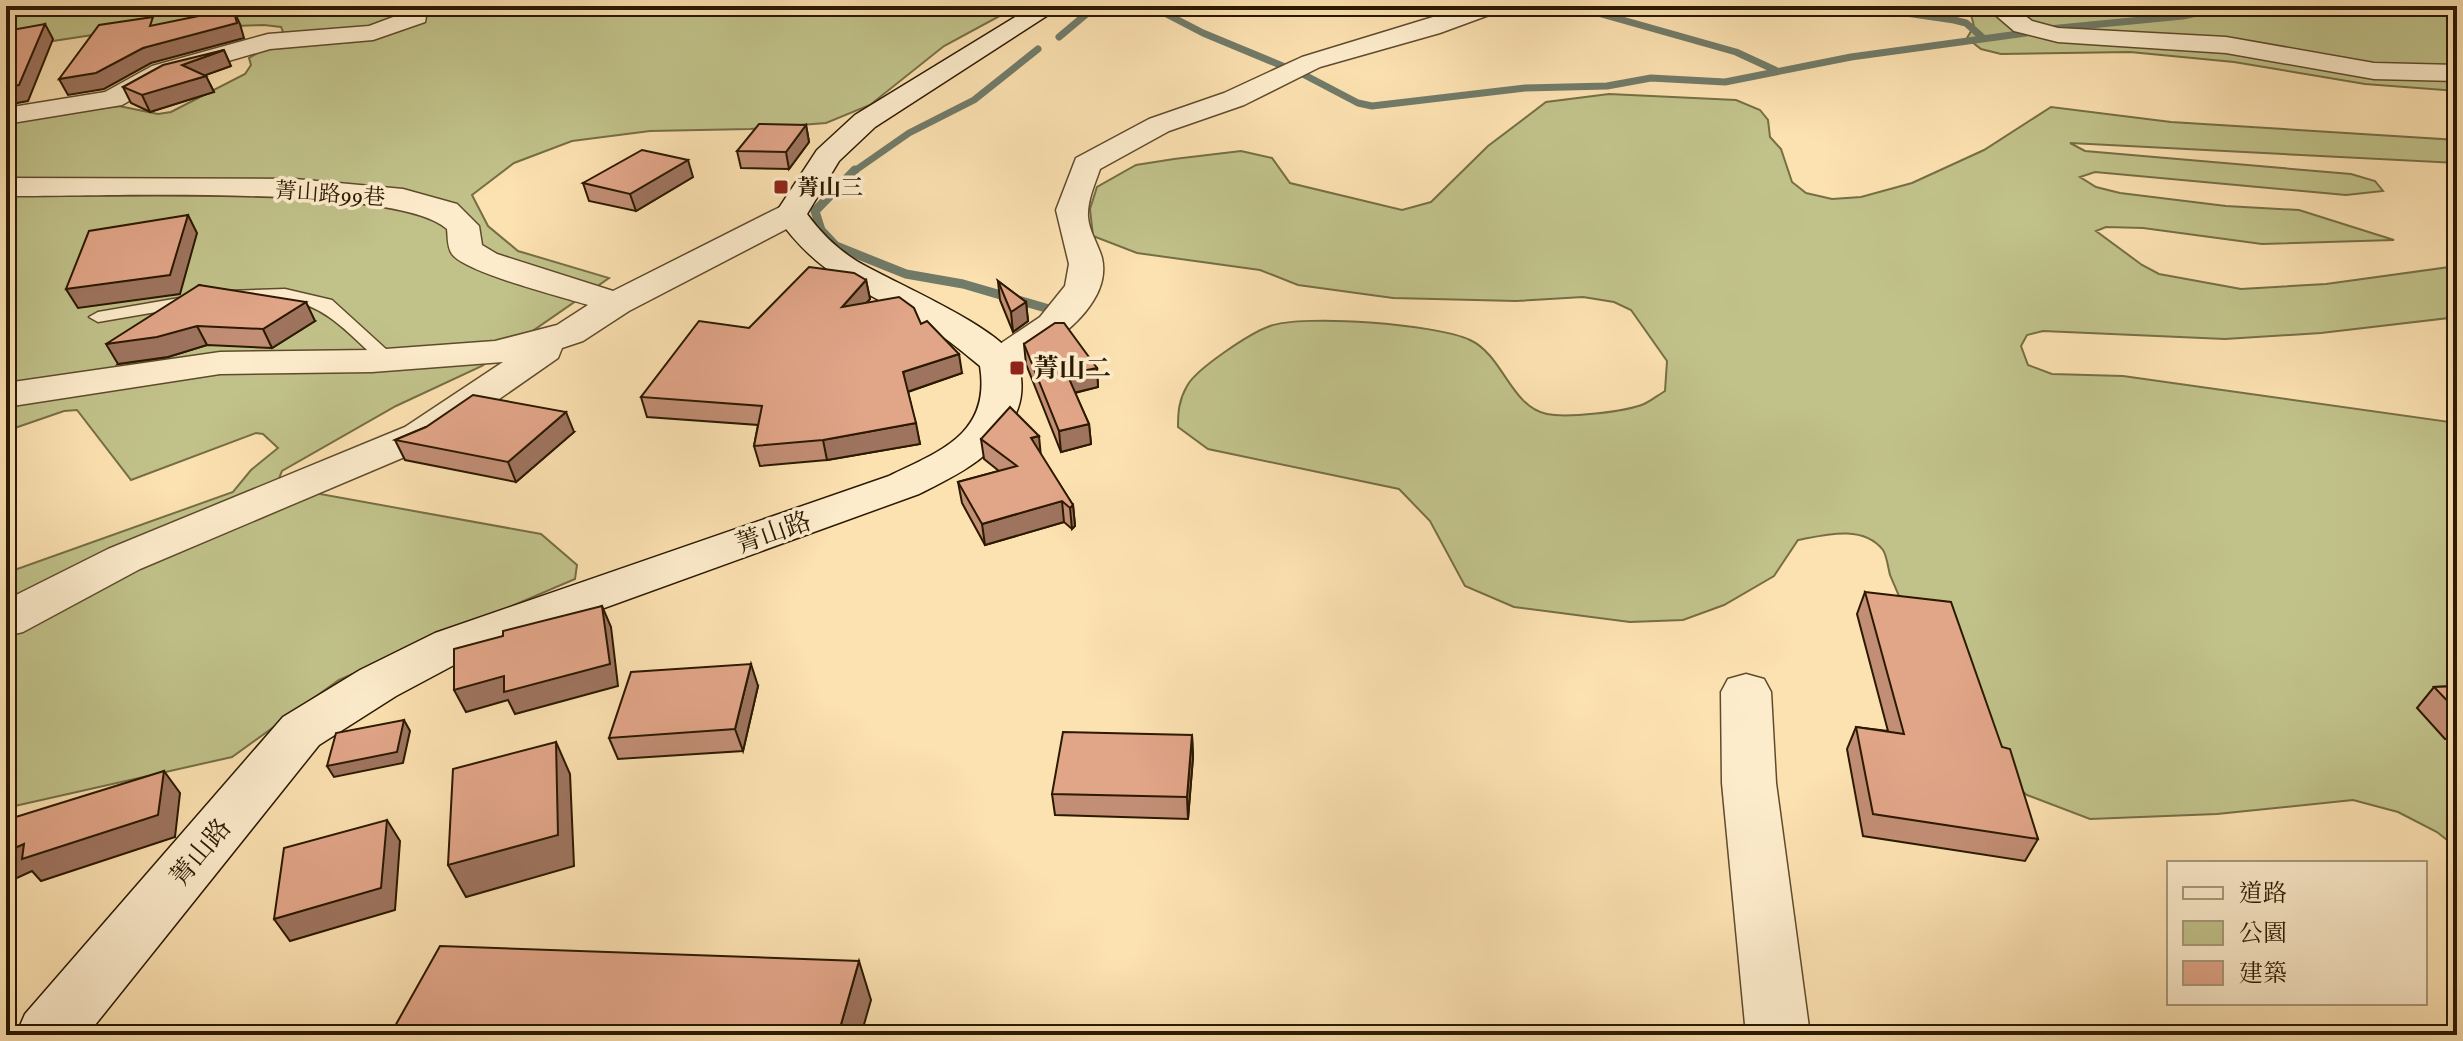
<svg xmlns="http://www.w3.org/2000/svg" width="2463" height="1041" font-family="'IM FELL Double Pica','Noto Serif TC',serif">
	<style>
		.green { fill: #c1c28a; stroke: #766e45; stroke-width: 2 }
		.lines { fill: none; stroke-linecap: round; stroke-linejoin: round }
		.stream-far1 { stroke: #717b69; stroke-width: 7 }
		.stream { stroke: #717b69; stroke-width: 9 }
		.lane-casing { stroke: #5f4b2c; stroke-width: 3 }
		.street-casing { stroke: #5f4b2c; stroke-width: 3 }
		.secondary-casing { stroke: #2b1900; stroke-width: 3 }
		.lane { fill: #fdeccc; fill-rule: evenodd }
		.street { fill: #fdeccc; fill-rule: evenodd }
		.secondary { fill: #fdeccc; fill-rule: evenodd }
		.wall { fill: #c28e75; stroke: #2b1900; stroke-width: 2 }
		.shaded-wall { fill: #9e745f; stroke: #2b1900; stroke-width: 2 }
		.building { fill: #e1a588; stroke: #2b1900; stroke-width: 2 }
		.poi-dot { fill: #8f2418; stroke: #fdeccc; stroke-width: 3 }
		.labels { text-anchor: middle; stroke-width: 7; stroke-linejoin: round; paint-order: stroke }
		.far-poi-label { font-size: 22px; font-weight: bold; fill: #2b1900; stroke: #fdeccc; text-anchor: start }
		.far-street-label { font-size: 22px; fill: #2b1900; stroke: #fdeccc }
		.poi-label { font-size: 26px; font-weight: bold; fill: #2b1900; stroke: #fdeccc; text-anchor: start }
		.street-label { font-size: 26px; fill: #2b1900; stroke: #fdeccc }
	</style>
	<rect width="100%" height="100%" fill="#fce1b1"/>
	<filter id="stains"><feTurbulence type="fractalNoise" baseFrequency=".0025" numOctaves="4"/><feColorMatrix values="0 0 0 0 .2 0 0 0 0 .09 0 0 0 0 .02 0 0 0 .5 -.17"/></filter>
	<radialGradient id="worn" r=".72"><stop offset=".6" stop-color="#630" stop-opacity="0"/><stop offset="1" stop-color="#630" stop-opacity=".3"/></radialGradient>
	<g class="green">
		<polygon points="6,6 343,6 345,12 364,6 1018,6 944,46 870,105 826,123 750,129 650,131 572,141 514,163 472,195 488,226 518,251 609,278 482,366 396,406 282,471 276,486 541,534 577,565 575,579 339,680 232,757 6,808 6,573 233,492 251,470 278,448 263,434 256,433 131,480 77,410 64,411 6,431 6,120 119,106 158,114 171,112 245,74 251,65 249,58 285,37 281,27 264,25 126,30 6,48"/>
		<polygon points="1988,6 2457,6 2457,91 2365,84 2234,62 2130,52 2001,54 1981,49 1967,38 1974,26 1970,11"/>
		<path d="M 1609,94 L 1736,100 L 1760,110 L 1768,120 L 1770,137 L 1781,149 L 1792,182 L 1806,193 L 1832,199 L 1861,197 L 1912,183 L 1984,150 L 2051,107 L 2171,122 L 2457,140 L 2457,163 L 2070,143 L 2085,151 L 2351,174 L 2375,181 L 2383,191 L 2346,195 L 2095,172 L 2080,177 L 2096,187 L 2120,193 L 2226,206 L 2299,210 L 2394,240 L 2262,244 L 2143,228 L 2106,227 L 2096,231 L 2142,265 L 2159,274 L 2241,289 L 2326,284 L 2457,266 L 2457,317 L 2321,333 L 2225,339 L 2043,331 L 2027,335 L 2021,346 L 2028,365 L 2052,374 L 2123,376 L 2457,423 L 2457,848 L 2437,832 L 2398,812 L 2353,800 L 2217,814 L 2090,819 L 2027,795 L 1961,742 L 1890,575 C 1888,568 1887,556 1883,550 C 1863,524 1824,535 1798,540 L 1774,576 L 1724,605 L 1683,620 L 1630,622 L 1514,607 L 1465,586 L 1430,521 L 1399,489 L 1208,449 L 1178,427 C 1178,411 1179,400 1187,386 C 1196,369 1250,333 1270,326 C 1304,314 1436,324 1470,340 C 1503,355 1511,407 1547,414 C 1567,418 1625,412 1644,404 C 1651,401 1658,395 1665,391 L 1667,361 L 1631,310 L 1614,302 L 1583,297 L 1516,301 L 1393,298 L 1298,285 L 1260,270 L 1137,253 L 1093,236 L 1090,209 L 1097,187 L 1136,165 L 1174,159 L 1241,151 L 1272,158 L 1290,183 L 1402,210 L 1431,202 L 1488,146 L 1546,102 Z"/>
	</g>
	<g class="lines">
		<g class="stream-far1">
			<polyline points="1151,6 1203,33 1285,67"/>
			<polyline points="1573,6 1736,52 1775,70"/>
			<polyline points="1858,6 1954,20 1966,23 1982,37"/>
			<polyline points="2049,29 2183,16 2228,6"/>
			<polyline points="1059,37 1096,6"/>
			<polyline points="1297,71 1358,103 1372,106 1525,88 1607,86 1651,78 1725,82 1851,57 2026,33"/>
			<polyline points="853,172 909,133 974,100 1038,49"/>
		</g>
		<polyline class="stream" points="855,170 815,211 821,230 836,246 906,274 963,284 1056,311"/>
		<g class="lane-casing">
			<g id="lane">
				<path d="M 285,289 L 332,300 L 398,360 L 396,364 L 382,364 C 353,338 327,305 287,300 C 268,297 234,309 220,296 L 229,291 Z"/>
				<polygon points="191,296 197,297 197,305 98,322 89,317 98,312"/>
			</g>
		</g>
		<g class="street-casing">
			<g id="street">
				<polygon points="404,6 428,6 425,22 373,40 270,49 170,78 122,105 6,124 6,108 105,92 152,66 268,34 369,26 404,13"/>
				<path d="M 1469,6 L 1504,6 L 1500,11 L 1440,33 L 1320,67 L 1244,105 L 1169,131 L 1100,169 C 1095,184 1087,201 1088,217 C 1089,231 1098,244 1102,258 C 1111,298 1069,331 1040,351 C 1021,363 1008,376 985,370 L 979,362 L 985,354 L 1040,317 L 1065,286 L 1069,264 L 1056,210 L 1076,158 L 1149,119 L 1224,93 L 1302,57 Z"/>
				<polygon points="1985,6 2012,6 2032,21 2058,28 2226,37 2374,63 2457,65 2457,81 2374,79 2226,53 2058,42 2014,31"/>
				<path d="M 6,178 L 295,179 L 403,189 L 457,204 L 479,226 L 482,245 L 497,254 L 613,291 L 780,207 L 791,204 L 802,207 L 807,214 L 802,221 L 629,311 L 583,341 L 562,348 L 558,358 L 433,445 L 140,569 L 23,632 L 6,636 L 6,600 L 108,549 L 405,427 L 503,362 L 372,372 L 220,374 L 6,407 L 6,383 L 220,352 L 372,350 L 495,341 L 557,325 L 588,305 C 562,297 464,272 452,254 C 447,247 448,237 447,229 C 396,183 88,197 6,196 Z"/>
				<polygon points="1746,674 1764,679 1771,692 1776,783 1810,1035 1746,1035 1722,783 1721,692 1728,679"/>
			</g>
		</g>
		<g class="secondary-casing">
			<path id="secondary" d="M 1033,6 L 1062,6 L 875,127 L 839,161 L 807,214 C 820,232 836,248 855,260 C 891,282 999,326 1016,360 C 1023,374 1023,394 1018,408 C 1002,454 959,474 919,494 L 469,657 L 396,696 L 319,745 L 87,1035 L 16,1035 L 25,1014 L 283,717 L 360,670 L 435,633 L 889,476 C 940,451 991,434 980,366 C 964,353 948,339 931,329 C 866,289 821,281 775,214 L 817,150 L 855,115 Z"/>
		</g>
		<use href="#lane" class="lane"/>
		<use href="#street" class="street"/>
		<use href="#secondary" class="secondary"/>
	</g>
	<g class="wall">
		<polygon points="231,66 205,75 214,92 150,112 131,103 123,87"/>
		<polygon points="806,125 809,142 789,169 741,168 737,151"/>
		<polygon points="693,177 636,211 589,201 583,183"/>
		<polygon points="866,280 870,299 866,302 921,324 962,373 908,392 920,444 827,460 760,466 754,446 758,425 647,417 641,397 749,328"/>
		<polygon points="998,281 1026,302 1028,321 1013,332 1000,300"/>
		<polygon points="199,285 315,321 272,348 207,345 168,357 118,364"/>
		<polygon points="1024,344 1097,368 1098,387 1075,393 1089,424 1091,444 1061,452 1026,364"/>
		<polygon points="426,427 574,432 516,482 405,460 395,440"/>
		<polygon points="981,439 1040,454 1073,505 1075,526 1072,529 1064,522 985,545 962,503 958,482 999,471 984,459"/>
		<polygon points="1865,592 2002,747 2038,839 2025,861 1863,836 1847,749 1856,727 1888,731 1857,614"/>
		<polygon points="758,686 743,751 618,759 609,738"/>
		<polygon points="2457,686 2457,739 2445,739 2417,708 2434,687"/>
		<polygon points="1192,735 1193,757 1188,819 1055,815 1052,794"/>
	</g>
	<g class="shaded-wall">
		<polygon points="233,9 240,24 244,38 151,63 104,89 68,95 59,79 143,48"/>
		<polygon points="45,24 53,39 28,101 6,105 6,87"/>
		<polygon points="224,50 231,66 192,80 206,76 214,92 150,112 142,95 182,65"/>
		<polygon points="806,125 809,142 789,169 786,152"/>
		<polygon points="688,160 693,177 636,211 630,194"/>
		<polygon points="188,215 197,233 180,294 78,308 66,289"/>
		<polygon points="866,280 870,299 846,326 842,307"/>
		<polygon points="306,302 315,321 272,348 263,329"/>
		<polygon points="1026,302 1028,321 1013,332 1011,312"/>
		<polygon points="197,326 207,345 168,357 118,364 106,344"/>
		<polygon points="959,354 962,373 907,392 903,372"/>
		<polygon points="1097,368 1098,387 1069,394 1067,374"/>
		<polygon points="566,412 574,432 516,482 508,462"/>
		<polygon points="916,423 920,444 827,460 823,440"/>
		<polygon points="1089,424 1091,444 1061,452 1059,431"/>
		<polygon points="1039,436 1041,457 1031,438"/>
		<polygon points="1062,501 1064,522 985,545 982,524"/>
		<polygon points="1073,505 1075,526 1072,529 1070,508"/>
		<polygon points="602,606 611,627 618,686 515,714 508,700 466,712 454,690"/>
		<polygon points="751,664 758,686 743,751 735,729"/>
		<polygon points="404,720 410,731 403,763 334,777 327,766"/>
		<polygon points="1192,735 1193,757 1188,819 1187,797"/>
		<polygon points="556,742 570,774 574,866 466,897 448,865"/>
		<polygon points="164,771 180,793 175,837 41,881 32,871 6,883 6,852"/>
		<polygon points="387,820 400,841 395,910 290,941 274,919"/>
		<polygon points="859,961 871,1000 861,1035 838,1035"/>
	</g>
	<g class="building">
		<polygon points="233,9 237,23 143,48 96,73 59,79 99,25 153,17 150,26"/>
		<polygon points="45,24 19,85 6,87 6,31"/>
		<polygon points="224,50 182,65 206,76 142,95 123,87 163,65"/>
		<polygon points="759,124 806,125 786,152 737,151"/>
		<polygon points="642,150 688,160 630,194 583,183"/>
		<polygon points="188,215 170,275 66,289 89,231"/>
		<polygon points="809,267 854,273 866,280 842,307 899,297 914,308 921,324 927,321 959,354 903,372 916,423 823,440 754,446 762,406 641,397 699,321 749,328"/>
		<polygon points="998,281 1026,302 1011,312"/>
		<polygon points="199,285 306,302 263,329 197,326 157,337 106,344"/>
		<polygon points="1055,323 1064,323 1097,368 1067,374 1089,424 1059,431 1024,344"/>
		<polygon points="473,395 566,412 508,462 395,440 426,427"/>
		<polygon points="1010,407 1039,436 1031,438 1073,505 1070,508 1062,501 982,524 958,482 1017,466 981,439"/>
		<polygon points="1865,592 1951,602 2002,747 2010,749 2038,839 1873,814 1856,727 1904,734"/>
		<polygon points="602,606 610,664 504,692 504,676 454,690 454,649 503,636 503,631"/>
		<polygon points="751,664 735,729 609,738 631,672"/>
		<polygon points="2457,686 2457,711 2434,687"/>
		<polygon points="404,720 397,752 327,766 336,733"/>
		<polygon points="1063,732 1192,735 1187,797 1052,794"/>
		<polygon points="556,742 558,835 448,865 453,769"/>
		<polygon points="164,771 158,815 22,859 24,844 6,852 6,820"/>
		<polygon points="387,820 381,888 274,919 284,848"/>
		<polygon points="440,946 859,961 838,1035 390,1035"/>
	</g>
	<g class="poi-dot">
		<rect x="773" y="179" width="16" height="16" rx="4"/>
		<rect x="1009" y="360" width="16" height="16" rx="4"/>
	</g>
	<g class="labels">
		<g class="far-poi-label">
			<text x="797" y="195">菁山三</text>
		</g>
		<g class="far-street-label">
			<text transform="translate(330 193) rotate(4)" y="8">菁山路99巷</text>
		</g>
		<g class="poi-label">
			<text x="1033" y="377">菁山二</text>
		</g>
		<g class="street-label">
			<text transform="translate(773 532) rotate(-19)" y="9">菁山路</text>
			<text transform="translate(200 852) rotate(-50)" y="9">菁山路</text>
		</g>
	</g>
	<rect width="2463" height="1041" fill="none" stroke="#fce1b1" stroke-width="32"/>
	<rect x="8" y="8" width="2447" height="1025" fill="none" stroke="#2b1900" stroke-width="4"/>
	<rect x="16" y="16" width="2431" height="1009" fill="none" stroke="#2b1900" stroke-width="2"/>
	<rect x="2167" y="861" width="260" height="144" fill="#fdeccc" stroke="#a9987a" stroke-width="2"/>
	<rect x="2183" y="887" width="40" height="12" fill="#fdeccc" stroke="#a9987a" stroke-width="2"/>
	<text x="2239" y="901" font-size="24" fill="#2b1900">道路</text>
	<rect x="2183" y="921" width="40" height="24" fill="#c1c28a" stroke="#a9987a" stroke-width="2"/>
	<text x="2239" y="941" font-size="24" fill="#2b1900">公園</text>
	<rect x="2183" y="961" width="40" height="24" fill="#e1a588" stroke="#a9987a" stroke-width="2"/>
	<text x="2239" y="981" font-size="24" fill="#2b1900">建築</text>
	<rect width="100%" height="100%" filter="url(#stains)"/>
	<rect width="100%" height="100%" fill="url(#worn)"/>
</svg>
